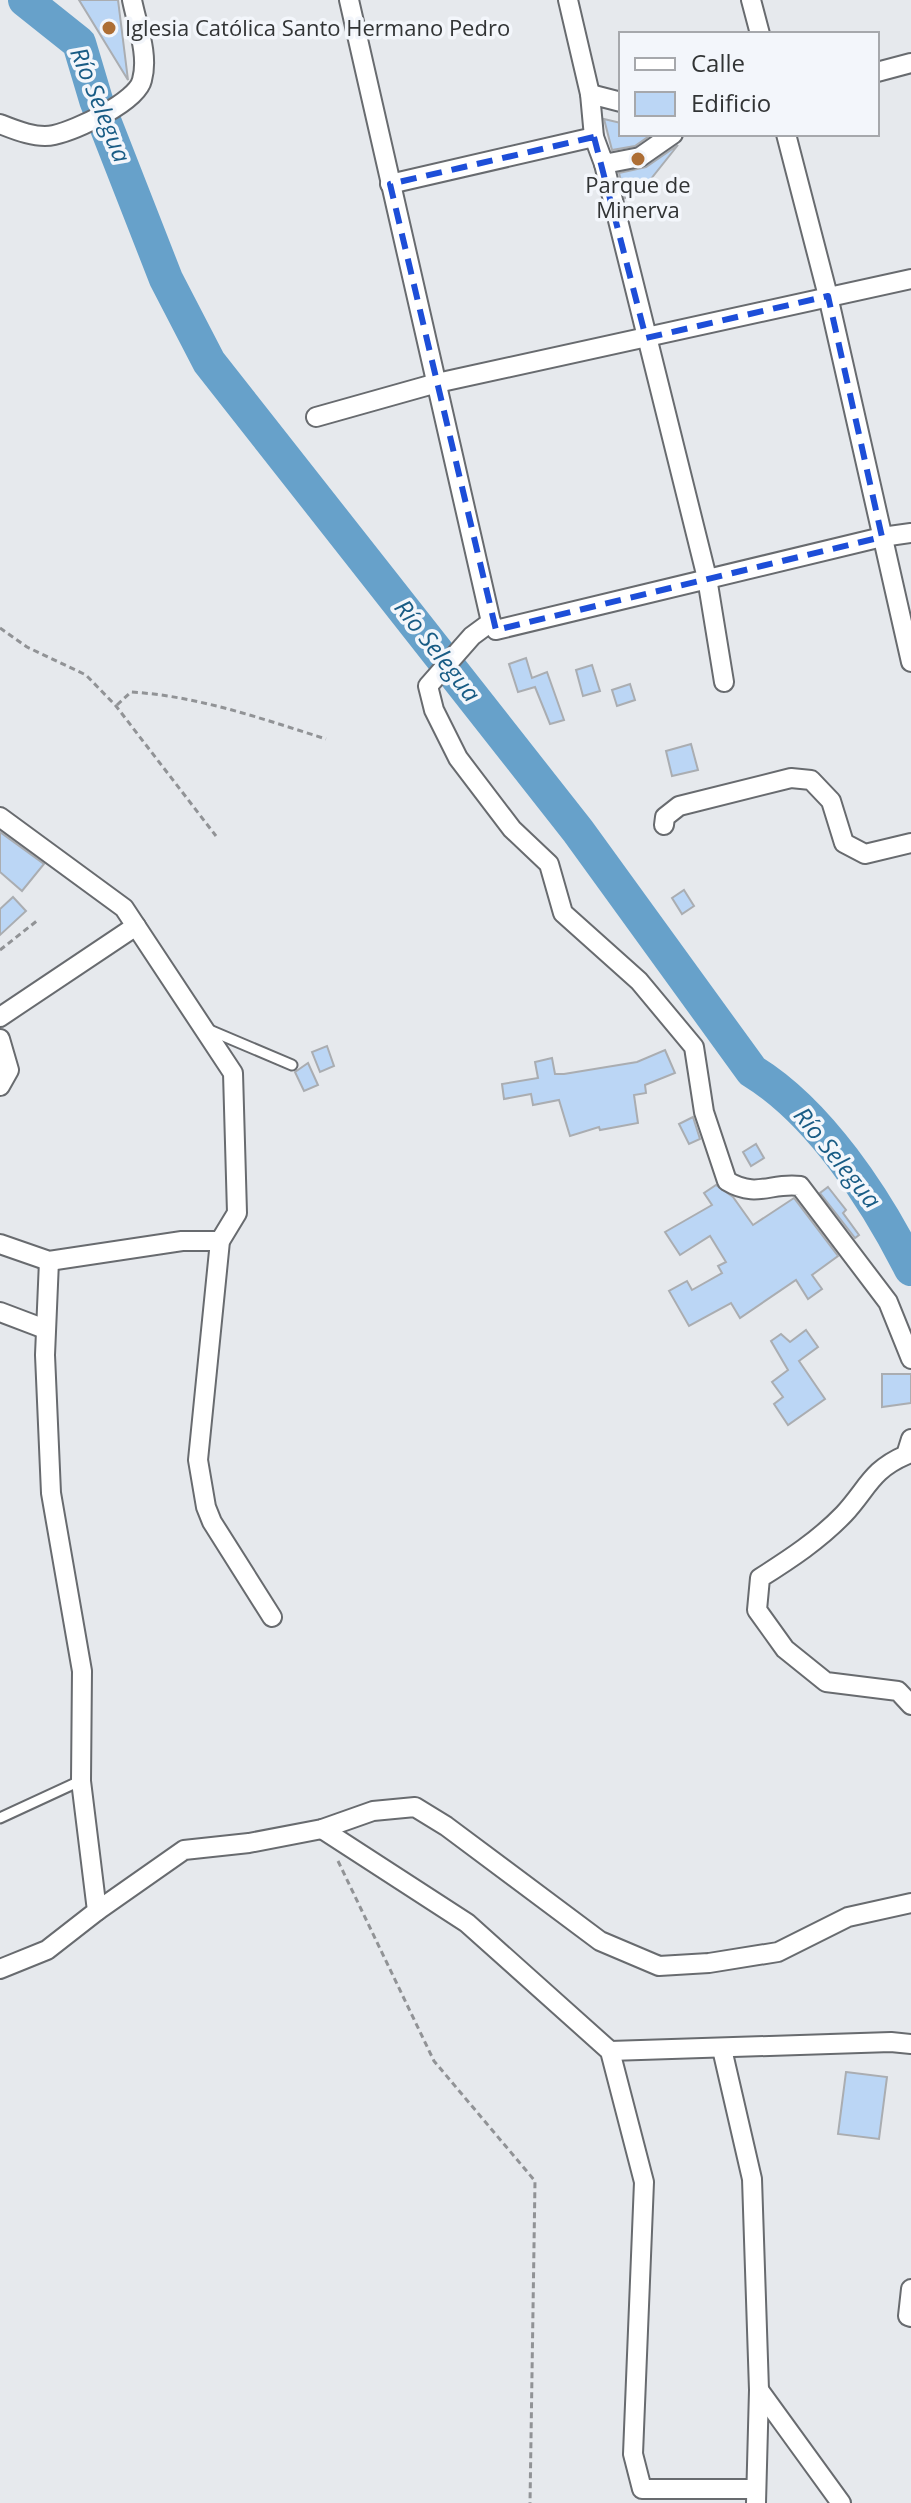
<svg xmlns="http://www.w3.org/2000/svg" width="911" height="2503" font-family="'Open Sans',sans-serif">
	<style>
		.lines { fill: none; stroke-linecap: round; stroke-linejoin: round }
		.river { stroke: #67a1ca; stroke-width: 34 }
		.building { fill: #bbd6f5; stroke: #aaadb1; stroke-width: 2 }
		.service-casing { stroke: #686b6f; stroke-width: 13 }
		.minor-casing { stroke: #686b6f; stroke-width: 22 }
		.path { stroke: #919396; stroke-width: 3; stroke-dasharray: 6 4; stroke-linecap: butt }
		.service { stroke: #fff; stroke-width: 9 }
		.minor { stroke: #fff; stroke-width: 18 }
		.marked { fill: none; stroke: #1d4ed8; stroke-width: 6; stroke-dasharray: 16 10; stroke-linejoin: round }
		.poi-dot { fill: #ad6e35; stroke: #f3f6fb; stroke-width: 3 }
		.labels { text-anchor: middle; stroke-width: 7; stroke-linejoin: round; paint-order: stroke }
		.poi-label { font-size: 22px; fill: #323435; stroke: #f3f6fb; text-anchor: start }
		.water-label { font-size: 24px; font-style: italic; fill: #195c85; stroke: #f3f6fb }
	</style>
	<rect width="100%" height="100%" fill="#e6e9ed"/>
	<g class="lines">
		<path class="river" d="M 25,0 L 79,43 L 96,100 L 166,279 L 209,362 L 578,831 L 752,1071 C 819,1112 876,1199 911,1269"/>
	</g>
	<g class="building">
		<polygon points="79,0 118,0 128,80"/>
		<polygon points="604,119 621,123 621,134 652,134 635,146 612,150"/>
		<polygon points="678,145 650,180 625,198 619,173 646,167"/>
		<polygon points="526,658 532,678 547,672 564,720 550,724 535,687 518,692 509,664"/>
		<polygon points="592,665 600,691 583,696 576,670"/>
		<polygon points="630,684 635,700 617,706 612,690"/>
		<polygon points="691,744 698,770 672,776 666,751"/>
		<polygon points="0,832 44,864 22,891 0,872"/>
		<polygon points="684,890 694,906 682,914 672,898"/>
		<polygon points="13,897 26,911 0,935 0,909"/>
		<polygon points="327,1046 334,1066 320,1072 312,1052"/>
		<polygon points="665,1050 675,1073 645,1085 646,1093 634,1095 638,1123 600,1130 599,1127 570,1136 559,1100 533,1105 531,1094 504,1099 502,1084 538,1078 535,1062 552,1058 555,1074 564,1074 637,1062"/>
		<polygon points="308,1063 318,1085 304,1091 295,1072"/>
		<polygon points="693,1117 700,1139 689,1144 679,1124"/>
		<polygon points="756,1144 764,1158 751,1166 743,1152"/>
		<polygon points="716,1185 733,1197 753,1225 794,1198 838,1256 812,1275 822,1289 808,1299 796,1280 740,1318 731,1303 689,1326 669,1291 687,1281 692,1290 722,1273 718,1266 726,1262 710,1236 680,1255 665,1232 712,1205 704,1193"/>
		<polygon points="828,1187 846,1210 843,1213 859,1235 855,1238 820,1193"/>
		<polygon points="806,1330 818,1347 799,1361 825,1399 788,1425 774,1404 783,1397 772,1382 788,1370 771,1341 781,1334 790,1342"/>
		<polygon points="882,1374 911,1374 911,1403 882,1407"/>
		<polygon points="846,2072 887,2077 879,2139 838,2134"/>
	</g>
	<g class="lines">
		<g class="service-casing">
			<g id="service">
				<polyline points="207,1029 292,1065"/>
				<polyline points="0,1818 80,1781"/>
			</g>
		</g>
		<g class="minor-casing">
			<g id="minor">
				<polyline points="349,0 491,622 496,630 882,537 911,533"/>
				<polyline points="568,0 590,94"/>
				<polyline points="751,0 760,34"/>
				<polyline points="877,72 911,63"/>
				<polyline points="621,102 590,94 594,137 604,164 640,157 673,134"/>
				<path d="M 0,124 C 15,130 37,139 54,135 C 76,130 137,102 142,80 C 149,55 137,25 132,0"/>
				<polyline points="786,134 828,296 911,662"/>
				<polyline points="604,164 707,578 724,682"/>
				<polyline points="390,184 594,137"/>
				<polyline points="316,417 437,383 911,279"/>
				<path d="M 491,622 L 472,636 L 428,686 L 434,710 L 458,758 L 512,829 L 549,864 L 563,913 L 639,981 L 694,1047 L 704,1112 L 727,1181 C 757,1199 771,1182 800,1186 L 888,1302 L 911,1359"/>
				<polyline points="0,817 124,908 233,1073 237,1213 220,1241 198,1460 206,1507 212,1522 272,1617"/>
				<polyline points="664,825 665,817 679,806 791,778 811,780 831,801 844,843 865,854 911,843"/>
				<polyline points="0,1017 136,926"/>
				<polyline points="0,1039 9,1070 0,1086"/>
				<polyline points="0,1244 49,1261 182,1241 220,1241"/>
				<polyline points="0,1312 45,1329"/>
				<path d="M 911,1439 L 906,1455 C 871,1470 868,1488 844,1514 C 819,1540 790,1559 760,1578 L 757,1610 L 785,1649 L 826,1682 L 898,1691 L 911,1705"/>
				<polyline points="322,1829 467,1923 610,2051 644,2182 633,2454 642,2489 756,2489"/>
				<polyline points="97,1911 184,1850 249,1843 322,1829 373,1811 415,1807 446,1826 600,1941 659,1966 709,1963 778,1952 848,1917 911,1903"/>
				<polyline points="0,1969 47,1950 97,1911 81,1781 82,1671 51,1493 45,1355 49,1261"/>
				<polyline points="722,2049 752,2179 759,2390 756,2503"/>
				<polyline points="610,2051 891,2042 911,2044"/>
				<polyline points="911,2289 908,2316 911,2317"/>
				<polyline points="759,2390 841,2503"/>
			</g>
		</g>
		<g class="path">
			<polyline points="0,628 27,647 86,675 116,706 216,836"/>
			<path d="M 117,705 L 131,692 C 198,696 263,719 326,739"/>
			<polyline points="0,950 38,920"/>
			<polyline points="338,1861 434,2061 535,2181 530,2503"/>
		</g>
		<use href="#service" class="service"/>
		<use href="#minor" class="minor"/>
	</g>
	<path class="marked" d="M 594,137 L 646,338 L 828,296 L 882,537 L 496,630 L 390,184 Z"/>
	<g class="poi-dot">
		<circle cx="109" cy="28" r="8"/>
		<circle cx="638" cy="159" r="8"/>
	</g>
	<g class="labels">
		<g class="poi-label">
			<text x="125" y="36">Iglesia Católica Santo Hermano Pedro</text>
			<text x="638" y="193" text-anchor="middle">Parque de<tspan x="638" dy="25">Minerva</tspan></text>
		</g>
		<g class="water-label">
			<text transform="translate(100 105) rotate(68)" y="8">Río Selegua</text>
			<text transform="translate(437 651) rotate(52)" y="8">Río Selegua</text>
			<text transform="translate(837 1158) rotate(51)" y="8">Río Selegua</text>
		</g>
	</g>
	<rect x="619" y="32" width="260" height="104" fill="#f3f6fb" stroke="#a6a8ac" stroke-width="2"/>
	<rect x="635" y="58" width="40" height="12" fill="#ffffff" stroke="#a6a8ac" stroke-width="2"/>
	<text x="691" y="72" font-size="24" fill="#323435">Calle</text>
	<rect x="635" y="92" width="40" height="24" fill="#bbd6f5" stroke="#a6a8ac" stroke-width="2"/>
	<text x="691" y="112" font-size="24" fill="#323435">Edificio</text>
</svg>
